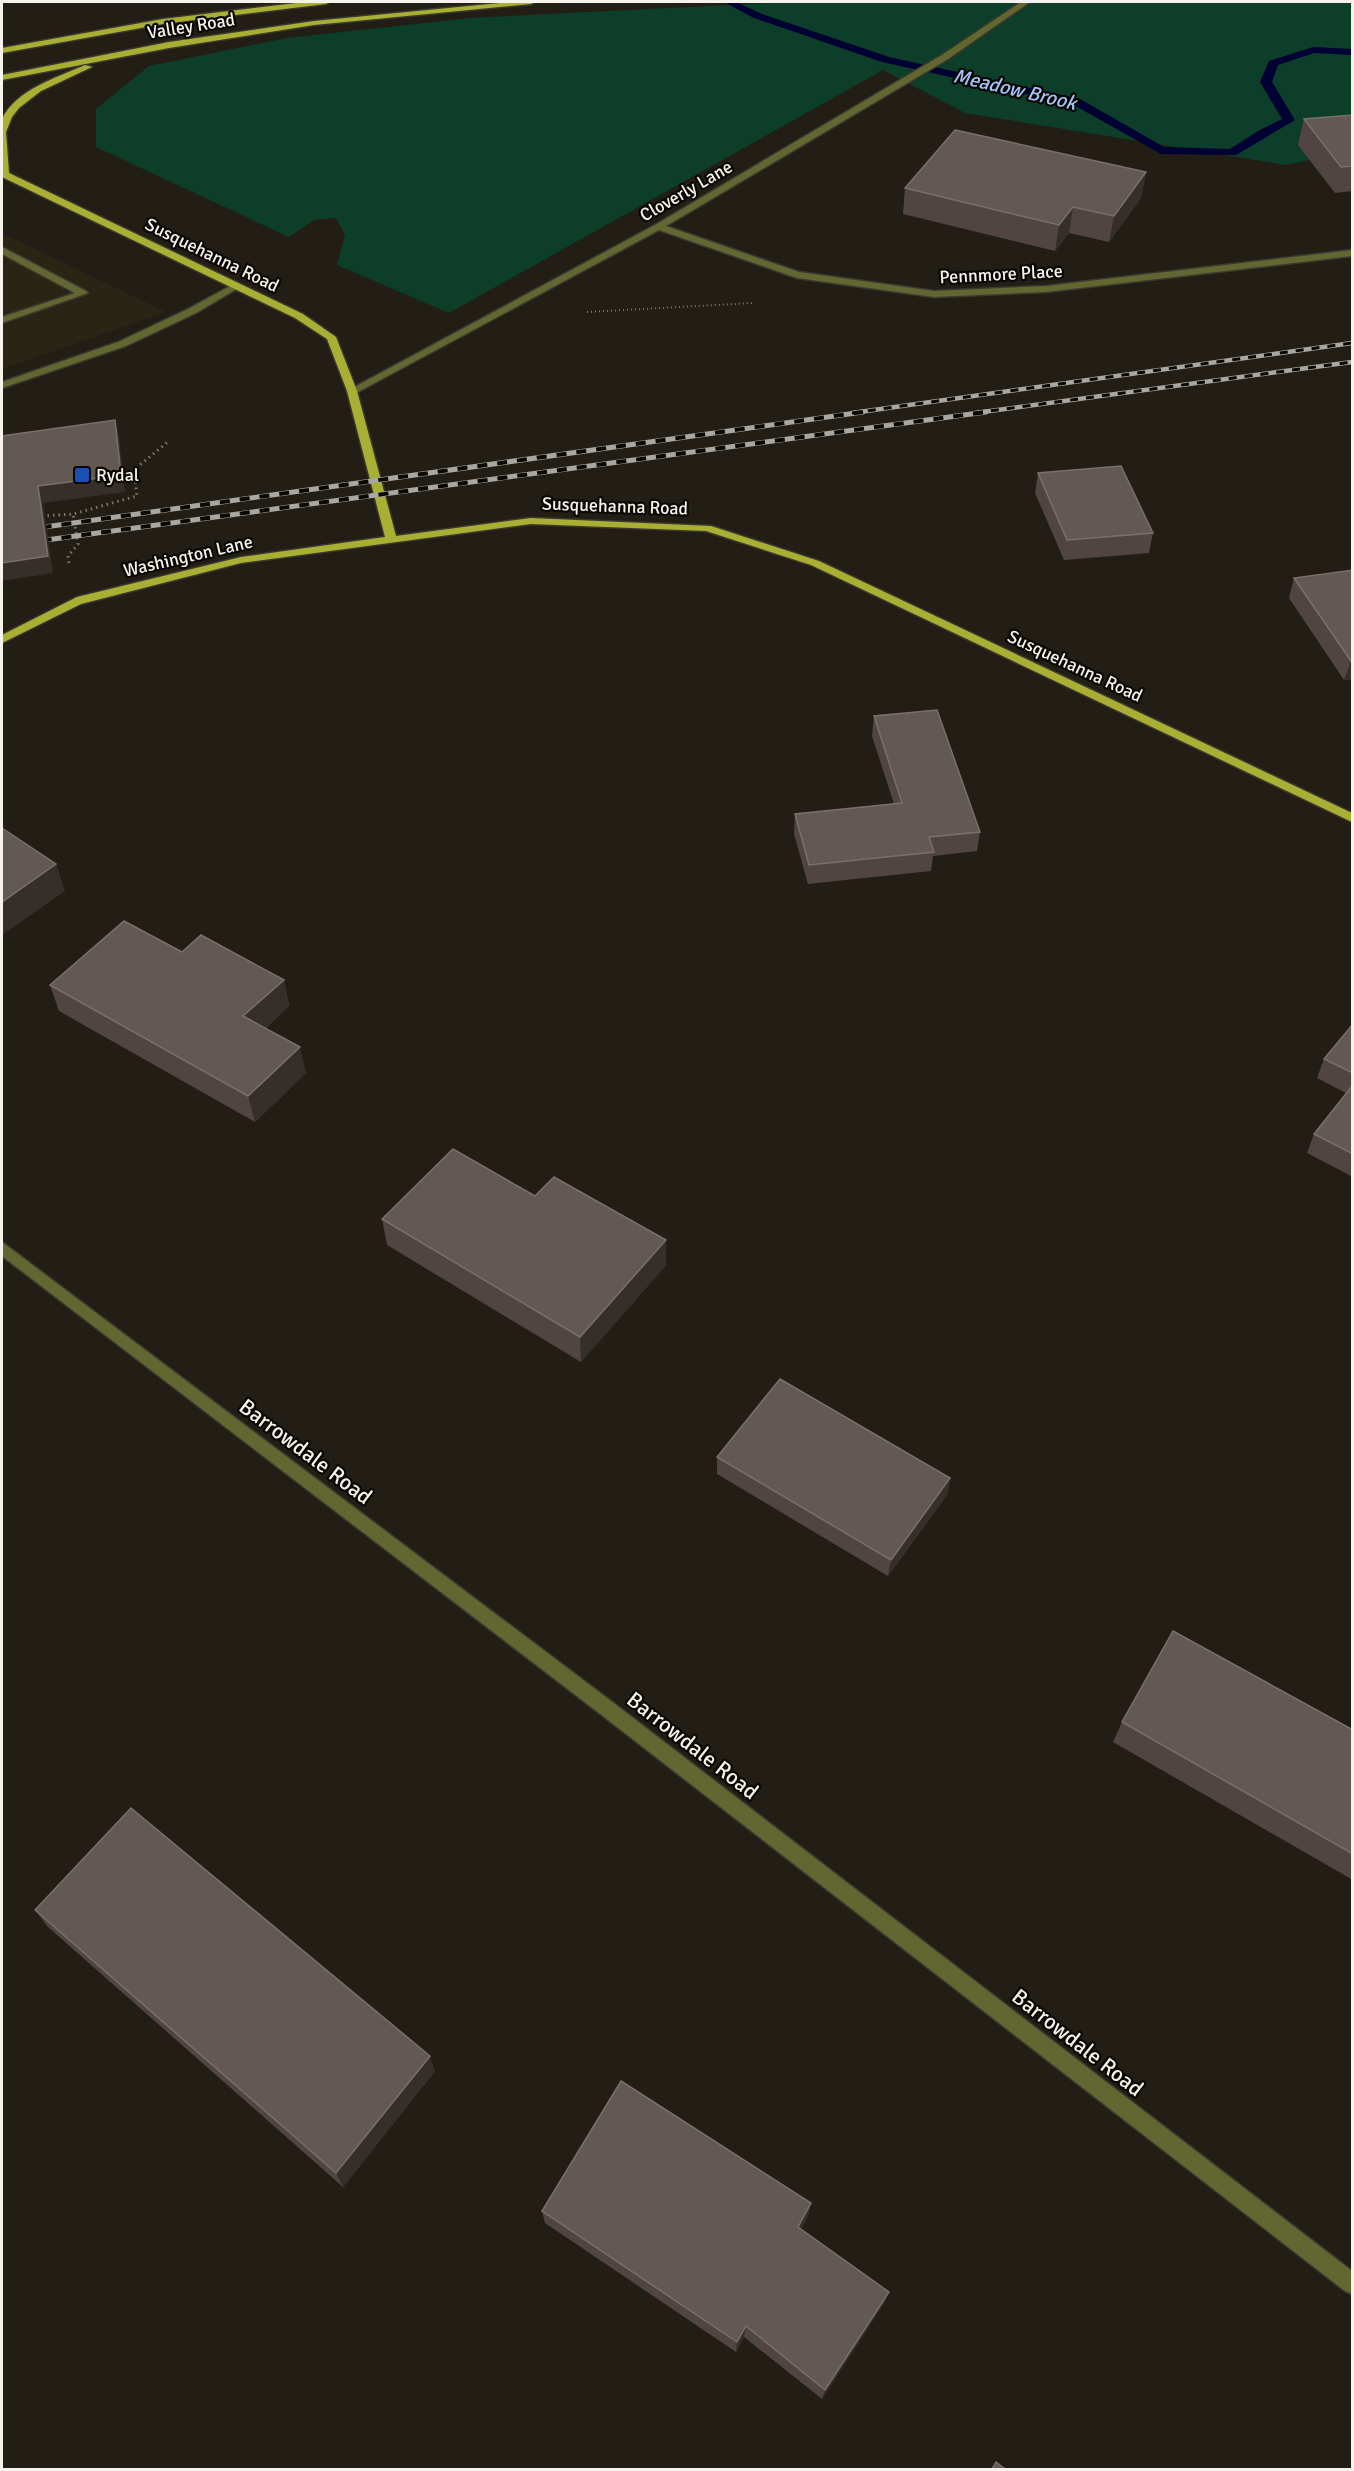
<svg xmlns="http://www.w3.org/2000/svg" width="1354" height="2471" font-family="Signika,sans-serif">
	<style>
		.built { fill: #2a2415 }
		.green { fill: #0d3e29 }
		.lines { fill: none; stroke-linecap: round; stroke-linejoin: round }
		.stream { fill: #003; fill-rule: evenodd }
		.minor-casing { stroke: #3b382f; stroke-width: 3 }
		.major-casing { stroke: #3b382f; stroke-width: 3 }
		.path-far1 { stroke: #7b7870; stroke-width: 2; stroke-dasharray: 1 3; stroke-linecap: butt }
		.path { stroke: #7b7870; stroke-width: 3; stroke-dasharray: 1.5 4; stroke-linecap: butt }
		.minor { fill: #626631; fill-rule: evenodd }
		.major { fill: #a8af33; fill-rule: evenodd }
		.rail-far1-casing { stroke: #aaa7a0; stroke-width: 4.5 }
		.rail-casing { stroke: #aaa7a0; stroke-width: 5 }
		.rail-far1 { stroke: #0a0805; stroke-width: 3; stroke-dasharray: 8; stroke-linecap: butt }
		.rail { stroke: #0a0805; stroke-width: 4; stroke-dasharray: 10; stroke-linecap: butt }
		.wall { fill: #504542 }
		.shaded-wall { fill: #362e28 }
		.building { fill: #625854; stroke: #79706c; stroke-width: 1.5 }
		.transit-dot { fill: #1a4fb4; stroke: #0a0805; stroke-width: 2 }
		.labels { text-anchor: middle; stroke-width: 4.5; stroke-linejoin: round; paint-order: stroke }
		.far-street-label { font-size: 18px; fill: #f6f3ed; stroke: #0a0805 }
		.far-poi-label { font-size: 18px; fill: #f6f3ed; stroke: #0a0805; text-anchor: start }
		.far-water-label { font-size: 20px; font-style: italic; fill: #a7c4fa; stroke: #0a0805 }
		.street-label { font-size: 22px; fill: #f6f3ed; stroke: #0a0805 }
	</style>
	<rect width="100%" height="100%" fill="#221e15"/>
	<polygon class="built" points="2,233 166,312 2,369"/>
	<polygon class="green" points="787,2 1352,2 1352,151 1286,165 965,113 883,70 449,313 337,265 345,235 336,218 314,220 289,237 96,147 96,109 149,66 287,38 470,18"/>
	<g class="lines">
		<polygon class="stream" points="724,2 736,2 762,14 889,57 1080,99 1164,147 1230,149 1258,131 1282,119 1260,82 1269,61 1313,47 1352,49 1352,55 1314,53 1278,65 1272,82 1295,120 1236,155 1161,154 1072,104 882,62 754,18"/>
		<g class="minor-casing">
			<g id="minor">
				<polygon points="1021,2 1030,2 948,59 666,226 799,272 934,291 1046,286 1352,250 1352,256 1046,292 934,297 797,278 659,230 356,393 347,391 655,225 942,55"/>
				<polygon points="2,247 86,291 88,293 2,323 2,317 75,293 2,254"/>
				<polygon points="232,285 240,287 196,313 126,346 2,388 2,382 118,342 188,309"/>
				<polygon points="2,1242 611,1701 1352,2271 1352,2294 1345,2291 599,1713 2,1256"/>
			</g>
		</g>
		<g class="major-casing">
			<g id="major">
				<polygon points="305,2 330,2 326,4 163,24 2,53 2,48 163,19"/>
				<polygon points="511,2 535,2 531,4 314,25 169,48 2,80 2,75 169,42 314,21"/>
				<path d="M 85,65 L 92,67 L 41,91 L 19,108 L 12,117 L 6,132 L 9,173 L 303,314 L 336,337 L 357,391 L 396,536 L 531,518 L 711,526 L 819,561 L 1352,813 L 1352,822 L 811,565 L 706,531 L 531,524 L 241,563 L 81,604 L 2,643 L 2,635 L 77,597 L 241,557 L 385,537 L 347,391 L 327,339 L 295,318 L 2,177 L 2,119 C 17,89 56,78 85,65 Z"/>
			</g>
		</g>
		<polyline class="path-far1" points="587,312 753,303"/>
		<g class="path">
			<polyline points="42,516 73,514 137,496 134,470 170,440"/>
			<polyline points="69,563 68,556 78,544 73,514"/>
		</g>
		<use href="#minor" class="minor"/>
		<use href="#major" class="major"/>
		<g class="rail-far1-casing">
			<g id="rail-far1">
				<polyline points="852,413 1352,343"/>
				<polyline points="975,413 1352,362"/>
			</g>
		</g>
		<g class="rail-casing">
			<g id="rail">
				<polyline points="2,533 863,412"/>
				<polyline points="2,546 986,412"/>
			</g>
		</g>
		<use href="#rail-far1" class="rail-far1"/>
		<use href="#rail" class="rail"/>
	</g>
	<g class="wall">
		<polygon points="1353,115 1353,191 1335,193 1298,145 1304,119"/>
		<polygon points="1146,172 1141,198 1109,242 1069,233 1055,251 903,214 905,188"/>
		<polygon points="1038,473 1153,533 1149,553 1064,560 1035,493"/>
		<polygon points="1353,570 1353,679 1344,680 1289,598 1294,578"/>
		<polygon points="874,716 980,832 977,851 933,856 931,871 808,884 794,834 795,814 894,804 872,736"/>
		<polygon points="182,952 284,980 289,1006 266,1028 306,1073 255,1122 59,1011 50,985"/>
		<polygon points="1353,1024 1353,1177 1307,1153 1314,1134 1346,1093 1317,1078 1324,1059"/>
		<polygon points="535,1196 666,1240 666,1265 581,1362 387,1245 382,1219"/>
		<polygon points="717,1457 950,1478 947,1495 888,1576 717,1474"/>
		<polygon points="1122,1722 1353,1730 1353,1880 1113,1742"/>
		<polygon points="35,1910 435,2071 343,2187 48,1927"/>
		<polygon points="811,2203 808,2216 801,2229 889,2292 884,2303 822,2399 744,2337 736,2352 545,2223 542,2211"/>
	</g>
	<g class="shaded-wall">
		<polygon points="1146,172 1141,198 1109,242 1114,216"/>
		<polygon points="1073,207 1069,233 1055,251 1059,225"/>
		<polygon points="115,420 119,437 125,492 43,503 53,573 2,581 2,563 38,486"/>
		<polygon points="1353,660 1353,679 1344,680 1351,661"/>
		<polygon points="56,864 65,891 2,935 2,902"/>
		<polygon points="284,980 289,1006 250,1043 243,1016"/>
		<polygon points="300,1047 306,1073 255,1122 248,1096"/>
		<polygon points="666,1240 666,1265 581,1362 580,1337"/>
		<polygon points="950,1478 947,1495 888,1576 891,1560"/>
		<polygon points="430,2056 435,2071 343,2187 336,2173"/>
		<polygon points="811,2203 808,2216 795,2240 798,2227"/>
		<polygon points="889,2292 884,2303 822,2399 825,2390"/>
		<polygon points="746,2326 744,2337 736,2352 737,2342"/>
	</g>
	<g class="building">
		<polygon points="1353,115 1353,166 1341,167 1304,119"/>
		<polygon points="955,130 1146,172 1114,216 1073,207 1059,225 905,188"/>
		<polygon points="115,420 121,475 38,486 48,556 2,563 2,436"/>
		<polygon points="1121,466 1153,533 1067,540 1038,473"/>
		<polygon points="1353,570 1353,660 1351,661 1294,578"/>
		<polygon points="937,710 980,832 929,837 934,852 809,865 795,814 902,803 874,716"/>
		<polygon points="2,828 56,864 2,902"/>
		<polygon points="124,921 182,952 201,935 284,980 243,1016 300,1047 248,1096 50,985"/>
		<polygon points="1353,1024 1353,1073 1324,1059"/>
		<polygon points="1353,1085 1353,1154 1314,1134"/>
		<polygon points="453,1149 535,1196 554,1177 666,1240 580,1337 382,1219"/>
		<polygon points="780,1379 950,1478 891,1560 717,1457"/>
		<polygon points="1173,1631 1353,1730 1353,1854 1122,1722"/>
		<polygon points="131,1808 430,2056 336,2173 35,1910"/>
		<polygon points="621,2081 811,2203 798,2227 889,2292 825,2390 746,2326 737,2342 542,2211"/>
		<polygon points="996,2462 1005,2469 992,2469"/>
	</g>
	<rect class="transit-dot" x="74" y="467" width="16" height="16" rx="3"/>
	<g class="labels">
		<g class="far-street-label">
			<text transform="translate(191 26) rotate(-9)" y="6">Valley Road</text>
			<text transform="translate(686 191) rotate(-30)" y="6">Cloverly Lane</text>
			<text transform="translate(212 255) rotate(26)" y="6">Susquehanna Road</text>
			<text transform="translate(1001 274) rotate(-3)" y="6">Pennmore Place</text>
			<text transform="translate(615 506) rotate(2)" y="6">Susquehanna Road</text>
			<text transform="translate(188 556) rotate(-13)" y="6">Washington Lane</text>
			<text transform="translate(1075 666) rotate(25)" y="6">Susquehanna Road</text>
		</g>
		<g class="far-poi-label">
			<text x="96" y="481">Rydal</text>
		</g>
		<g class="far-water-label">
			<text transform="translate(1015 89) rotate(13)" y="7">Meadow Brook</text>
		</g>
		<g class="street-label">
			<text transform="translate(306 1451) rotate(37)" y="8">Barrowdale Road</text>
			<text transform="translate(693 1745) rotate(38)" y="8">Barrowdale Road</text>
			<text transform="translate(1078 2042) rotate(38)" y="8">Barrowdale Road</text>
		</g>
	</g>
	<rect width="1354" height="2471" fill="none" stroke="#f6f3ed" stroke-width="6"/>
</svg>
